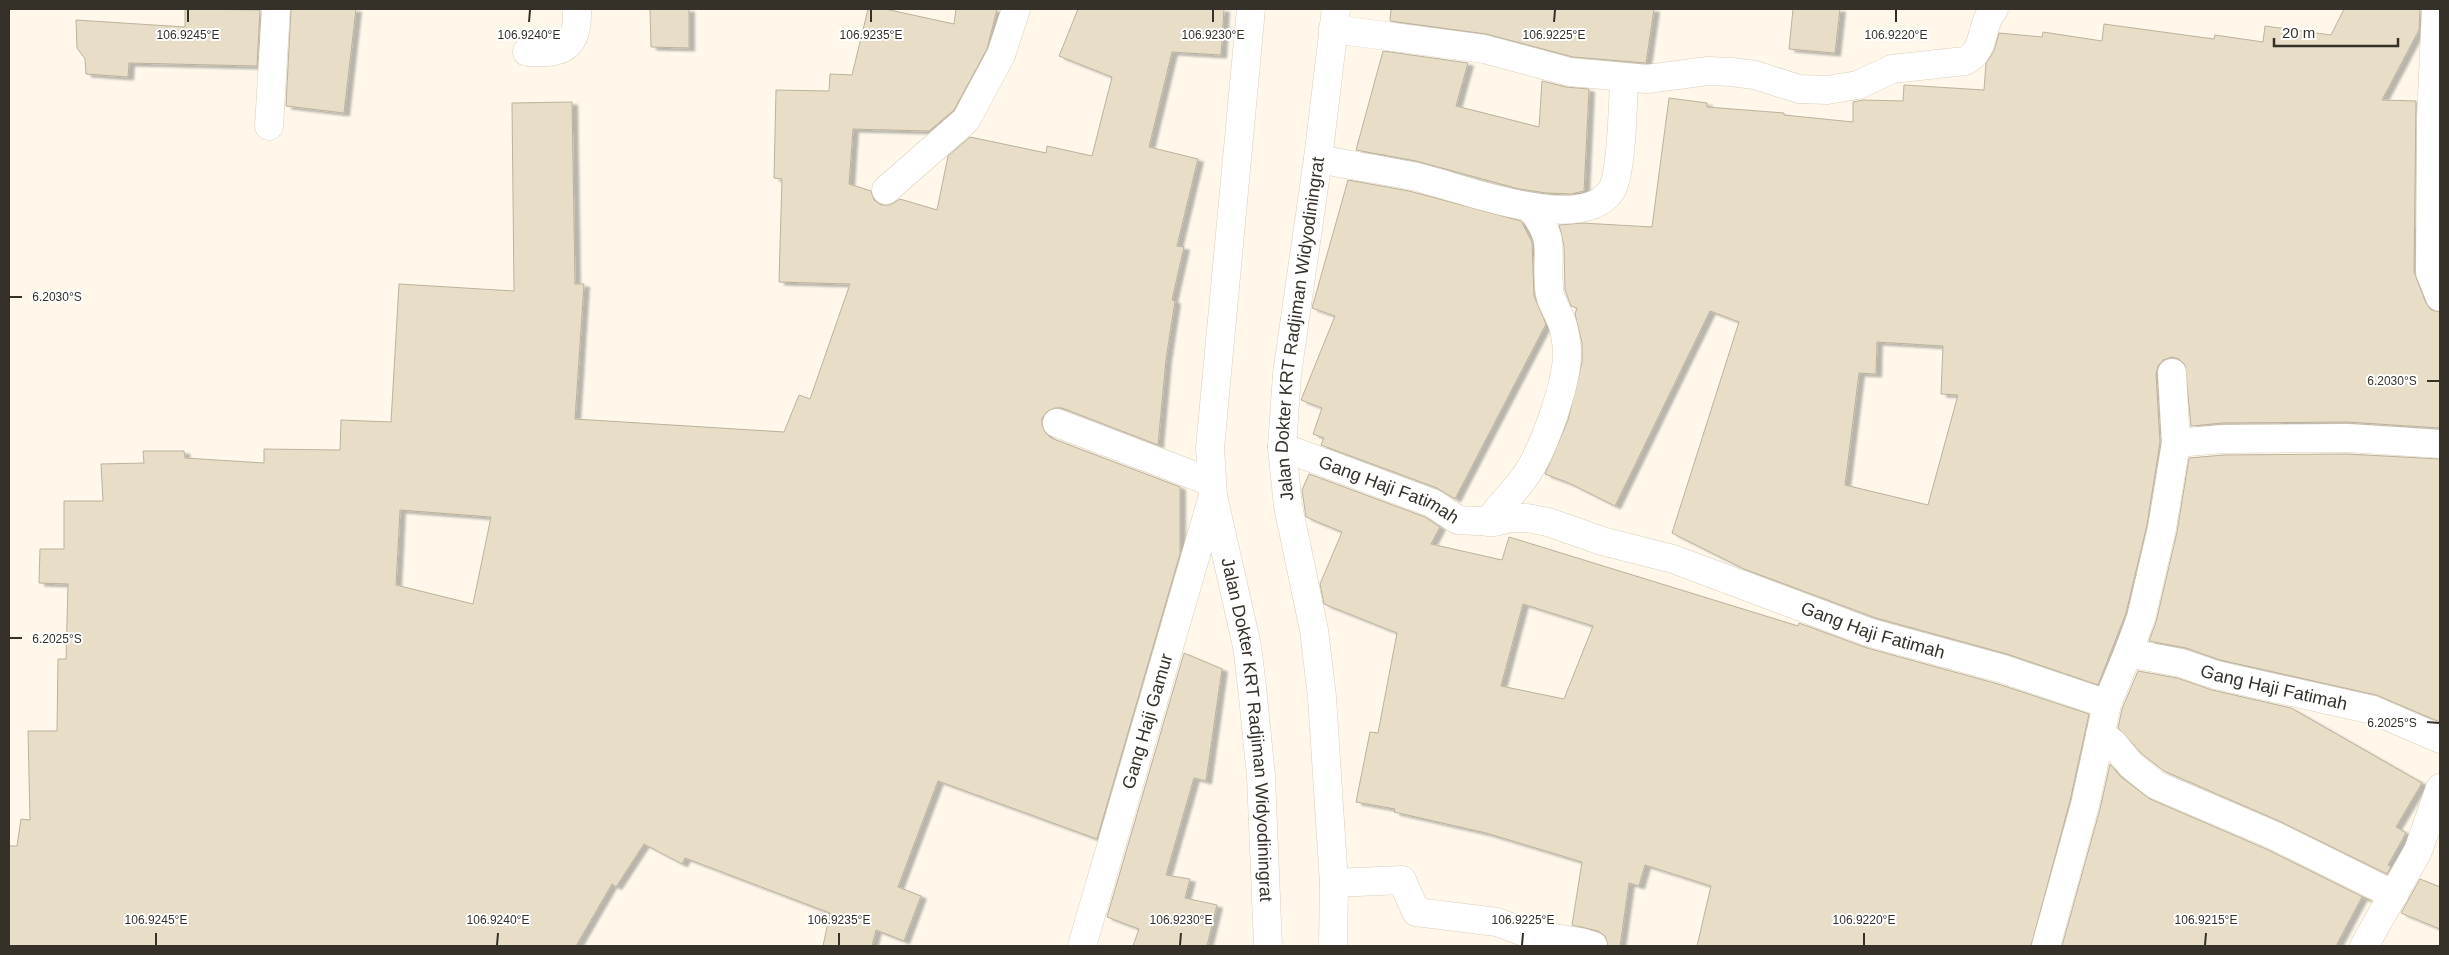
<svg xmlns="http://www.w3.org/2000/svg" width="2449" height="955" font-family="Arial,sans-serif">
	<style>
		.building { fill: #e8dec7; stroke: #bbb29c; fill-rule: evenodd; filter: url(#shadow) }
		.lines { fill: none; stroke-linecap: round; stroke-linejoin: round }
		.minor-casing { stroke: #d9cfb9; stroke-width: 29 }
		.major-casing { stroke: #d9cfb9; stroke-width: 29 }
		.minor { stroke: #fff; stroke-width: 28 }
		.major { stroke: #fff; stroke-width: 28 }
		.ticks { fill: none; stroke: #353128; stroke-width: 2 }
		.labels { text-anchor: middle; stroke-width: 4; stroke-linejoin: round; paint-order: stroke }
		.street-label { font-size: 18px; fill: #353128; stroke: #fff }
		.ticks-label { font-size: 12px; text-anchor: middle; fill: #353128; stroke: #fff; stroke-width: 4; stroke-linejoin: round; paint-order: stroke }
	</style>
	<defs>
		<filter id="shadow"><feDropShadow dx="5.5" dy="3" stdDeviation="1" flood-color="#0004"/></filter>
	</defs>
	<rect width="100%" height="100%" fill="#fef7ea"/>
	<g class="building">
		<polygon points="185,9 260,10 257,66 129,63 128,77 86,74 85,59 77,48 76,20 185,27"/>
		<polygon points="291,9 356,9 344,113 286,106"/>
		<polygon points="650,9 689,9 689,48 651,47"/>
		<path d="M 868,9 L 885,9 L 954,24 L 956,9 L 997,9 L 987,49 L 954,110 L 929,131 L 853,129 L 849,184 L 871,191 L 874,200 L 881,205 L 890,205 L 900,199 L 937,210 L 948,156 L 970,137 L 1046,153 L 1047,146 L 1092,156 L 1112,77 L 1059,56 L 1078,9 L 1224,9 L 1221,55 L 1172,52 L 1149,147 L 1198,159 L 1177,246 L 1184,247 L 1172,300 L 1175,301 L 1166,359 L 1158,445 L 1062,408 L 1055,408 L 1048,411 L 1042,418 L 1042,425 L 1045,432 L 1051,438 L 1180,487 L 1180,554 L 1097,839 L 938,781 L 898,887 L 921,896 L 904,941 L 876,930 L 872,946 L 823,946 L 830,913 L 685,858 L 682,864 L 644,844 L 616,887 L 612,884 L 576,946 L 9,946 L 9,846 L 17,846 L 21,819 L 30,820 L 28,731 L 57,731 L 58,659 L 66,659 L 68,584 L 39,583 L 40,549 L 64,549 L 64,501 L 103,501 L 101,464 L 144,463 L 143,451 L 184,451 L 185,458 L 264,463 L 264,449 L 340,450 L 341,420 L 391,422 L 399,284 L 514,291 L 512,103 L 572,102 L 575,284 L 584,284 L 575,419 L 784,432 L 799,395 L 810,399 L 850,284 L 779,282 L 782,179 L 774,178 L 776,90 L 829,91 L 830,74 L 852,75 ZM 400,510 L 491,517 L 473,604 L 396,585 Z"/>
		<polygon points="1391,9 1654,9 1646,63 1573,57 1486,34 1390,21"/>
		<polygon points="1793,9 1840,9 1835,53 1789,49"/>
		<path d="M 2344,9 L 2420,9 L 2419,30 L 2382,100 L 2416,101 L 2414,272 L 2426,303 L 2431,310 L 2440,312 L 2440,428 L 2347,422 L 2223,423 L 2191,426 L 2185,365 L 2179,359 L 2172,357 L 2163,360 L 2158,366 L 2156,374 L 2160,442 L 2147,525 L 2126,613 L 2098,685 L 2007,654 L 1876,618 L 1744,569 L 1672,533 L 1739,322 L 1710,311 L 1615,506 L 1569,483 L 1545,474 L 1568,420 L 1582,362 L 1582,343 L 1575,314 L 1577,308 L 1571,306 L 1565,290 L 1564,246 L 1559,225 L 1582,223 L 1652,227 L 1669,98 L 1707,103 L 1707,107 L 1784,113 L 1784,115 L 1853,122 L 1853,102 L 1863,100 L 1903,101 L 1904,85 L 1984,90 L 1986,63 L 1994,51 L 1999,33 L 2042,37 L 2043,32 L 2102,41 L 2104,24 L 2214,39 L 2215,35 L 2263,42 L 2265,26 L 2331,35 ZM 1877,342 L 1943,346 L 1941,394 L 1958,395 L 1928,505 L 1845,485 L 1859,373 L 1876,374 Z"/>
		<polygon points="1383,51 1468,63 1456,106 1539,127 1542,81 1566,87 1589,89 1584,191 1571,194 1547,193 1519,189 1416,161 1356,150"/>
		<polygon points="1348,180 1409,191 1521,221 1532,242 1534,296 1546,324 1455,499 1437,488 1321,445 1324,438 1313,434 1322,408 1301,400 1335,316 1312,308"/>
		<polygon points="2347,454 2440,459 2440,722 2376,695 2220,660 2186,648 2149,641 2156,622 2177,532 2189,458 2224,455"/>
		<path d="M 1309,474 L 1425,517 L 1440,527 L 1431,544 L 1502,560 L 1509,537 L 1798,626 L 1799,623 L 1867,648 L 1998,684 L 2089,714 L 2070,801 L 2031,946 L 1697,946 L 1711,886 L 1645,865 L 1639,886 L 1629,883 L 1620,946 L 1608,946 L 1605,936 L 1598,931 L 1572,925 L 1582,862 L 1486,833 L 1394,812 L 1395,809 L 1356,802 L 1370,732 L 1378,733 L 1397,633 L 1324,604 L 1320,584 L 1342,532 L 1306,517 L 1302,490 ZM 1523,604 L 1593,626 L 1564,699 L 1501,686 Z"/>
		<polygon points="1184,653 1222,669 1206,781 1194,778 1166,875 1190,879 1185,898 1217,905 1207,946 1133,946 1139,929 1107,917"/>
		<polygon points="2138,671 2177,678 2212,690 2291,708 2422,783 2396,827 2406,833 2388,865 2391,867 2387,874 2279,821 2164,771 2142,754 2118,728 2122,709"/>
		<polygon points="2110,764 2121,777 2150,799 2266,849 2371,901 2362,897 2336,946 2062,946 2100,809"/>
		<polygon points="2420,879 2440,887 2440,929 2401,913"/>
	</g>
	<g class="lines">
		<g class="minor-casing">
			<g id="minor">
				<polyline points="2436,9 2431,118 2430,272 2440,297"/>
				<path d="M 1333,29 L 1484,49 L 1570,72 L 1647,79 L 1708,71 L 1731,72 L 1755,75 L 1799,89 L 1827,90 L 1858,85 L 1892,69 L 1965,61 C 1986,52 1980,24 1994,9"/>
				<path d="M 527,52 C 564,54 578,48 577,9"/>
				<polyline points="269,126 276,9"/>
				<path d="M 1318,159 C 1349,165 1381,170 1412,176 C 1456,185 1580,237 1611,191 C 1622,175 1623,101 1624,78"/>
				<polyline points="886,190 966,120 1001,55 1016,9"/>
				<polyline points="1057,423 1211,482"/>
				<polyline points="2176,443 2223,439 2347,438 2440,444"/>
				<path id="s1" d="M 1282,447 L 1432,503 L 1458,520 L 1495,522 L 1511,518 L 1527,518 L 1548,522 L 1602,541 L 1673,559 L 1871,633 L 2003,669 L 2107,704"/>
				<path d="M 1488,522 C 1499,506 1513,493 1524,478 C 1543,452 1569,380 1567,348 C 1566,341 1565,333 1563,326 C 1559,312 1549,301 1549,287 C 1546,249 1557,242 1531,208"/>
				<polyline points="2128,653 2141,618 2162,528 2176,443 2172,373"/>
				<polyline points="2100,735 2113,743 2131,765 2156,785 2273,835 2394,895"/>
				<polyline points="1334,883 1402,880 1416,912 1497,922 1529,934 1580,942 1593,946"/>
				<path id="s2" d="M 1082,946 L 1213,496"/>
				<path id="s3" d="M 2046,946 L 2085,805 L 2107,704 L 2128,653 L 2181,663 L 2216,675 L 2373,710 L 2440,739"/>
				<polyline points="2364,946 2418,851 2440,788"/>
			</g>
		</g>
		<g class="major-casing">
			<g id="major">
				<path id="s4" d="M 1251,9 L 1210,448 L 1213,496 L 1247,646 L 1252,687 L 1261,776 L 1268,946"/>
				<path id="s5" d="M 1333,946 L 1334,883 L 1322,697 L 1314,630 L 1288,506 L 1282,447 L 1287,374 L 1318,159 L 1336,9"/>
			</g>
		</g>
		<use href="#minor" class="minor"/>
		<use href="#major" class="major"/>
	</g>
	<path class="ticks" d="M 188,22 L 188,10M 529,22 L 530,10M 871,22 L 871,10M 1213,22 L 1213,10M 1554,22 L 1555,10M 1896,22 L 1896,10M 10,297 L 22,297M 2427,381 L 2439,381M 10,638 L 22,638M 2427,722 L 2439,723M 156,945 L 156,933M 497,945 L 498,933M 839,945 L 839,933M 1180,945 L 1181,933M 1522,945 L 1523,933M 1864,945 L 1864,933M 2205,945 L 2206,933"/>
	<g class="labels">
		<g class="street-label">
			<text dy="6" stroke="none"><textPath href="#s5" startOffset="622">Jalan Dokter KRT Radjiman Widyodiningrat</textPath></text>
			<text dy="6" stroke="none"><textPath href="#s1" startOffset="115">Gang Haji Fatimah</textPath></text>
			<text dy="6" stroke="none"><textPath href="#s1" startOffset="625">Gang Haji Fatimah</textPath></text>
			<text dy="6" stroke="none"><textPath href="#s3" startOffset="455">Gang Haji Fatimah</textPath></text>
			<text dy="6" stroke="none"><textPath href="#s2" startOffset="234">Gang Haji Gamur</textPath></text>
			<text dy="6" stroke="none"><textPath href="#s4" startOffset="726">Jalan Dokter KRT Radjiman Widyodiningrat</textPath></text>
		</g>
	</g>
	<g class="ticks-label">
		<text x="188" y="39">106.9245°E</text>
		<text x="529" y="39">106.9240°E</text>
		<text x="871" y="39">106.9235°E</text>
		<text x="1213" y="39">106.9230°E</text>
		<text x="1554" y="39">106.9225°E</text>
		<text x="1896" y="39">106.9220°E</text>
		<text x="57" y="301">6.2030°S</text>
		<text x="2392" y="385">6.2030°S</text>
		<text x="57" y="643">6.2025°S</text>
		<text x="2392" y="727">6.2025°S</text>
		<text x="156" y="924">106.9245°E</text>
		<text x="498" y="924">106.9240°E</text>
		<text x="839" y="924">106.9235°E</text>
		<text x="1181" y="924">106.9230°E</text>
		<text x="1523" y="924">106.9225°E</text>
		<text x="1864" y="924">106.9220°E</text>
		<text x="2206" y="924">106.9215°E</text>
	</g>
	<rect width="2449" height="955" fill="none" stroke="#353128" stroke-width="20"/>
	<path d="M2274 38v8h124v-8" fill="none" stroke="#353128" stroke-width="2.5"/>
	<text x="2282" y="38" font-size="15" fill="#353128" stroke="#ffffff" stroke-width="4" paint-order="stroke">20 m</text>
</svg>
